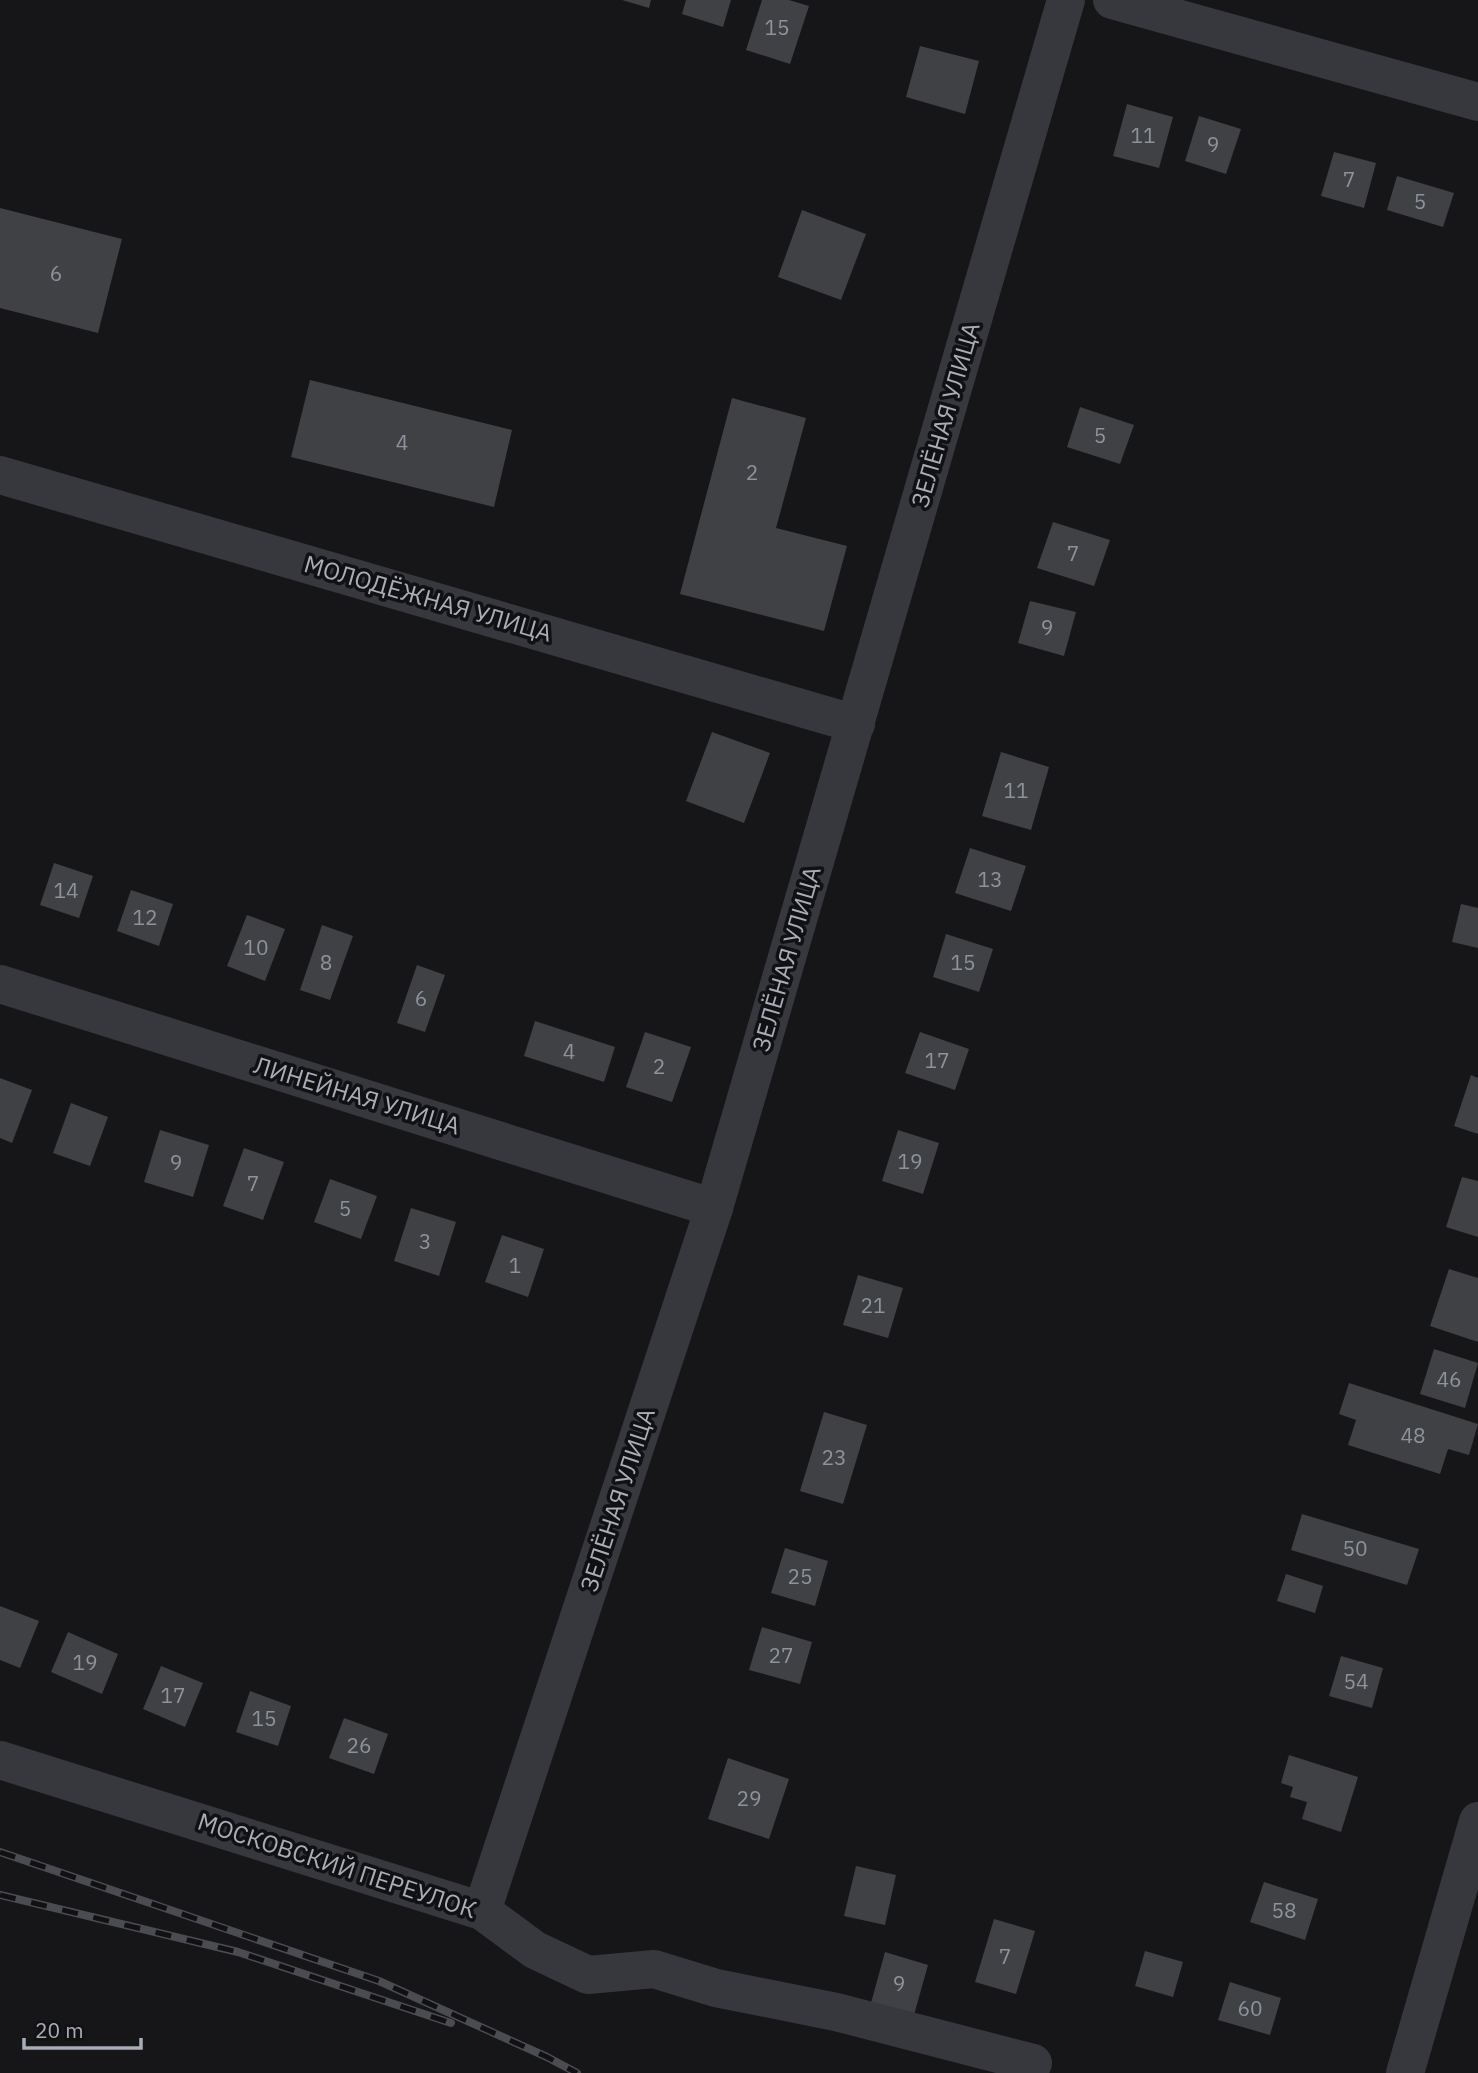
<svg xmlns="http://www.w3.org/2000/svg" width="1478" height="2073" font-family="'IBM Plex Sans',sans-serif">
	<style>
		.building { fill: #404145 }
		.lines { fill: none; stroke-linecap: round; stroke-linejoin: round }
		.minor { stroke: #37383d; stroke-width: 38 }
		.rail-casing { stroke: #4a4c52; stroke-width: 8 }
		.rail { stroke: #111113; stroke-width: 5; stroke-dasharray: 16; stroke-linecap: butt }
		.labels { text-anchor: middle; stroke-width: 7; stroke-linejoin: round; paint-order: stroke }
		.number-label { font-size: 21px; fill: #8e929b }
		.street-label { font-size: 24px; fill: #a8adb8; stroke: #111113 }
	</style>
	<rect width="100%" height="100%" fill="#161618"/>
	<g class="building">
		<polygon points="622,0 651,0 649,8"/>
		<polygon points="686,0 731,0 723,27 682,14"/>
		<polygon points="762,0 789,0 809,6 790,64 746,50"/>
		<polygon points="920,46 979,61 965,114 906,97"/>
		<polygon points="1127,104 1173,117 1159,168 1113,156"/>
		<polygon points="1199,116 1241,129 1226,174 1185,161"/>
		<polygon points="1334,152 1376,163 1364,208 1321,196"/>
		<polygon points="1397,176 1454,193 1443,227 1387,210"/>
		<polygon points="0,208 122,239 98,333 0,308"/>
		<polygon points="802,210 866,234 841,300 778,277"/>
		<polygon points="310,380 512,430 494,507 291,457"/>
		<polygon points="732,398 806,418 776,528 847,546 824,631 680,594"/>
		<polygon points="1080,407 1134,425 1120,464 1067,447"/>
		<polygon points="1053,522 1110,540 1094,586 1037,568"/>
		<polygon points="1030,601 1076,612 1064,656 1018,643"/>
		<polygon points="712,732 770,753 744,823 686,801"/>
		<polygon points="1001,752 1049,767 1031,830 982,816"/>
		<polygon points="970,848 1026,866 1011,911 955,893"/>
		<polygon points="54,863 93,876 79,918 40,905"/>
		<polygon points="131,890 173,904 159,946 117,931"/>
		<polygon points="1461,904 1478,908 1478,948 1452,942"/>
		<polygon points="247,915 285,929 265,981 227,966"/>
		<polygon points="322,925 353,936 330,1000 300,990"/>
		<polygon points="946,934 993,949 979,992 933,977"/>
		<polygon points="417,965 445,975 425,1032 397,1023"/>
		<polygon points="535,1021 615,1047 604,1082 524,1056"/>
		<polygon points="645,1032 691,1047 672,1102 626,1087"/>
		<polygon points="920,1032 969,1049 955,1090 905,1073"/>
		<polygon points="1471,1075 1478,1078 1478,1134 1454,1126"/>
		<polygon points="0,1078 32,1090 12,1143 0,1138"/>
		<polygon points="71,1103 108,1117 90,1166 53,1153"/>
		<polygon points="160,1130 209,1145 193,1197 144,1182"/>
		<polygon points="898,1130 939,1143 923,1194 882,1181"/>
		<polygon points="244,1148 284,1162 263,1220 223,1206"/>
		<polygon points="1462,1177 1478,1181 1478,1237 1446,1227"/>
		<polygon points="330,1179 377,1196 361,1239 314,1222"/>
		<polygon points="411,1208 456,1222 439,1276 394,1261"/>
		<polygon points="502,1235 544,1249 528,1297 485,1282"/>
		<polygon points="1449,1269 1478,1278 1478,1342 1430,1326"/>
		<polygon points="858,1275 903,1288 888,1338 843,1325"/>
		<polygon points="1434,1349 1478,1363 1465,1408 1420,1394"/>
		<polygon points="1349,1383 1478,1424 1469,1455 1448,1449 1440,1474 1348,1445 1356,1420 1339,1414"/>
		<polygon points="824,1412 867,1425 843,1504 800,1491"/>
		<polygon points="1302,1514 1419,1549 1407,1585 1291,1550"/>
		<polygon points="785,1548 828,1561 815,1606 771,1593"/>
		<polygon points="1286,1574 1323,1586 1315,1613 1277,1601"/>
		<polygon points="0,1606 39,1621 20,1668 0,1660"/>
		<polygon points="762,1627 812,1642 800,1684 749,1670"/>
		<polygon points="68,1632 118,1654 102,1694 51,1672"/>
		<polygon points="1341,1656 1383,1668 1372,1708 1329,1696"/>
		<polygon points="161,1666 203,1683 185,1727 143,1709"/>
		<polygon points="250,1691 291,1706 278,1746 236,1732"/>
		<polygon points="344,1718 388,1734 374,1774 329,1758"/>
		<polygon points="1289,1755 1358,1777 1341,1832 1302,1819 1307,1802 1290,1797 1293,1787 1281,1783"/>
		<polygon points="728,1758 789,1779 769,1839 708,1819"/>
		<polygon points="856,1866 896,1875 885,1925 844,1916"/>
		<polygon points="1264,1882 1318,1899 1305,1940 1250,1922"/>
		<polygon points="994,1919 1035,1931 1016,1994 975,1982"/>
		<polygon points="1145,1951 1183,1962 1173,1997 1135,1986"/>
		<polygon points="885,1952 928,1965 914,2015 871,2003"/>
		<polygon points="1230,1982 1281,1998 1270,2035 1218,2020"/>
	</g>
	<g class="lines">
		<g class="minor">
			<polyline points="1112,0 1478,102"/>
			<polyline points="0,475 856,724"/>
			<polyline points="0,984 714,1208"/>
			<polyline points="0,1760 482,1911 535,1950 588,1975 654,1969 716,1988 836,2012 1033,2063"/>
			<polyline points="482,1911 714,1208 1066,0"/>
			<polyline points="1405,2073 1478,1821"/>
		</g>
		<g class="rail-casing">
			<g id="rail">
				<polyline points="0,1852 379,1981 547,2057 577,2073"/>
				<polyline points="0,1895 238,1952 451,2023"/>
			</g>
		</g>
		<use href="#rail" class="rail"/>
	</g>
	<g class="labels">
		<g class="number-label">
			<text x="777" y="35">15</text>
			<text x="1143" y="143">11</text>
			<text x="1213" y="152">9</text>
			<text x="1349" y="187">7</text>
			<text x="1420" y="209">5</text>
			<text x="56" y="281">6</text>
			<text x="1100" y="443">5</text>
			<text x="402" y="450">4</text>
			<text x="752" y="480">2</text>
			<text x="1073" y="561">7</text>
			<text x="1047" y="635">9</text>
			<text x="1016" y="798">11</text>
			<text x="990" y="887">13</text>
			<text x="66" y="898">14</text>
			<text x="145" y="925">12</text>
			<text x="256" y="955">10</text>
			<text x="326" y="970">8</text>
			<text x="963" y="970">15</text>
			<text x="421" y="1006">6</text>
			<text x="569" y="1059">4</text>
			<text x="937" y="1068">17</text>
			<text x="659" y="1074">2</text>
			<text x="910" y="1169">19</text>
			<text x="176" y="1170">9</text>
			<text x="253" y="1191">7</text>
			<text x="345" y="1216">5</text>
			<text x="425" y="1249">3</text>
			<text x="515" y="1273">1</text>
			<text x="873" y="1313">21</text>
			<text x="1449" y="1387">46</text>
			<text x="1413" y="1443">48</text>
			<text x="834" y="1465">23</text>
			<text x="1355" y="1556">50</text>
			<text x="800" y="1584">25</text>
			<text x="781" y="1663">27</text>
			<text x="85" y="1670">19</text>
			<text x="1356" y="1689">54</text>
			<text x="173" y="1703">17</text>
			<text x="264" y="1726">15</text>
			<text x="359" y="1753">26</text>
			<text x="749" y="1806">29</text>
			<text x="1284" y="1918">58</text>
			<text x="1005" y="1964">7</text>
			<text x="899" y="1991">9</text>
			<text x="1250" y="2016">60</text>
		</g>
		<g class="street-label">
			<text transform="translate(946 415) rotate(-74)" y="8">ЗЕЛЁНАЯ УЛИЦА</text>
			<text transform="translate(428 599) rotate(16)" y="8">МОЛОДЁЖНАЯ УЛИЦА</text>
			<text transform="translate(787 959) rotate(-74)" y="8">ЗЕЛЁНАЯ УЛИЦА</text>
			<text transform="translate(357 1096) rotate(17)" y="8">ЛИНЕЙНАЯ УЛИЦА</text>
			<text transform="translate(618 1500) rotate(-72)" y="8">ЗЕЛЁНАЯ УЛИЦА</text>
			<text transform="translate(337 1866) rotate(18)" y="8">МОСКОВСКИЙ ПЕРЕУЛОК</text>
		</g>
	</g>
	<path d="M24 2038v10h117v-10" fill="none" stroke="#a8adb8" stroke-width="3.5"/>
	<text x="35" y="2038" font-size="21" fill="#a8adb8" stroke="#111113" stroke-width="5" paint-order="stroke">20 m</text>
</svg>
